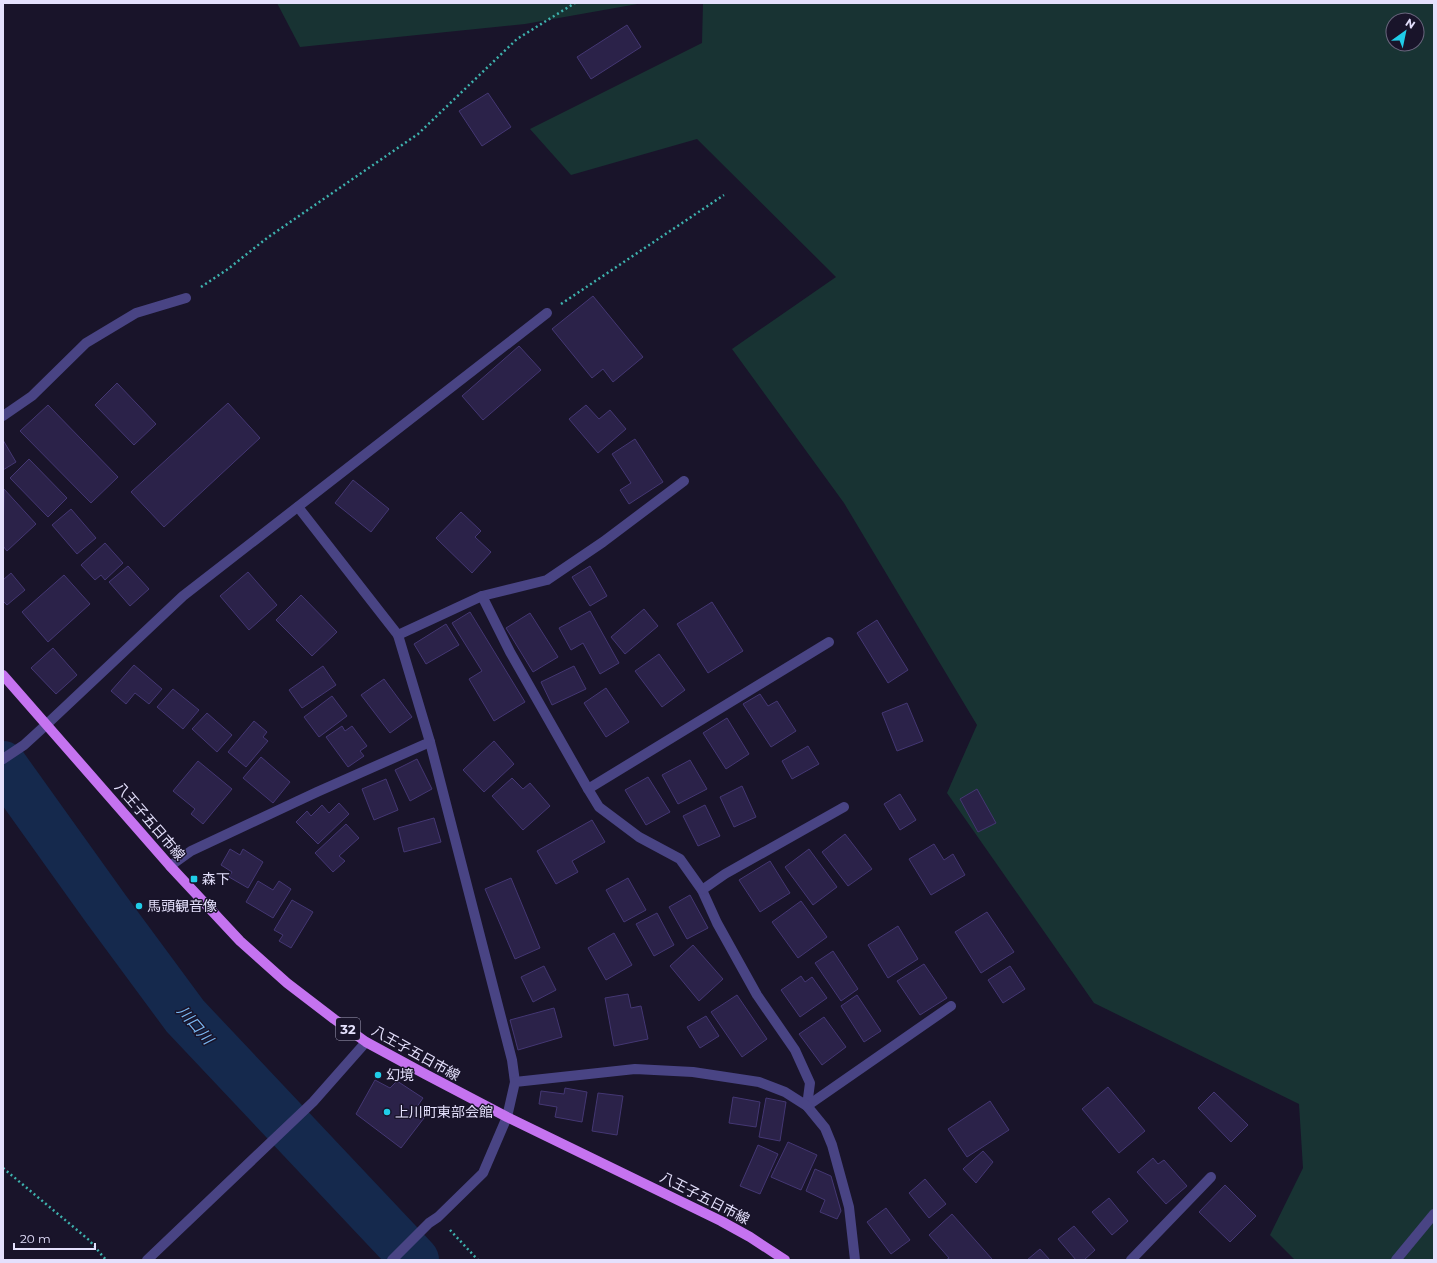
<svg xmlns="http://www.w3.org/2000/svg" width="1437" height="1263" font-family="Montserrat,'Noto Sans JP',sans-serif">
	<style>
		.green { fill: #183333; fill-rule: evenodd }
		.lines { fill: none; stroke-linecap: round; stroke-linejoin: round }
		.river { stroke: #15294d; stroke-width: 48 }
		.building { fill: #2b2249; stroke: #443773 }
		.path { stroke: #3eb2ae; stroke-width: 2.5; stroke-dasharray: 2 3; stroke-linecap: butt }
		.minor { stroke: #494484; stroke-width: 10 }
		.major { stroke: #c573f0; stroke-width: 10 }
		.poi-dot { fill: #20cde8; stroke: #19142a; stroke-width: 1.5 }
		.labels { text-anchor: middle; stroke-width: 3; stroke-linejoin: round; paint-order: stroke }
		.shield { fill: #19142a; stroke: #a7a3bd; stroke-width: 1 }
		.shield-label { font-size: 13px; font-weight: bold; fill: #e4e0fc }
		.street-label { font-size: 14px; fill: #e4e0fc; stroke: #19142a }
		.poi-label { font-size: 14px; fill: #e4e0fc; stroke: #19142a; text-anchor: start }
		.water-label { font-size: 15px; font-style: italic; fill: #79b6f1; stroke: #19142a }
	</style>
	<rect width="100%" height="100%" fill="#19142a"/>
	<g class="green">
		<polygon points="277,3 643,3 525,24 300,47"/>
		<path d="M 703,3 L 1434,3 L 1434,1260 L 1295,1260 L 1270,1235 L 1303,1168 L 1299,1104 L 1094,1003 L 947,793 L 977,725 L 844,503 L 732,349 L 836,277 L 697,139 L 571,175 L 530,129 L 702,43 ZM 1393,20 L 1417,20 L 1417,44 L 1393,44 Z"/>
	</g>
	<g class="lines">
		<polyline class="river" points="3,765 106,909 185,1016 415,1260"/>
	</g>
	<g class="building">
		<polygon points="627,25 641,47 591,79 577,57"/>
		<polygon points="488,93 511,127 482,146 459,111"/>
		<polygon points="593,296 643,357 613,382 603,369 592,378 552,329"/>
		<polygon points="519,346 541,370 483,420 462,396"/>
		<polygon points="117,383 156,424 134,445 95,405"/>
		<polygon points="228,403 260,438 164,527 131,492"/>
		<polygon points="48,405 118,477 91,503 20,431"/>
		<polygon points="586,405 599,419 610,410 626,429 598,453 569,419"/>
		<polygon points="635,439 663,482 629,504 620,490 631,483 612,454"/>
		<polygon points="3,440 16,462 3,470"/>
		<polygon points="29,459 67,498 48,517 10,478"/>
		<polygon points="353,480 389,509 371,532 335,503"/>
		<polygon points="4,489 36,524 7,551 3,546"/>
		<polygon points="71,509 96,538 77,554 52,525"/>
		<polygon points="461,512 481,531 475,537 491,552 472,573 436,538"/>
		<polygon points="105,543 123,563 105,580 101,575 95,580 81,565"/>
		<polygon points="128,566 149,589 130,606 109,582"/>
		<polygon points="590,566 607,596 590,606 572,577"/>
		<polygon points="248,572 277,605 249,630 220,596"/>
		<polygon points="11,573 25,590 7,605 3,601 3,580"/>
		<polygon points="64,575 90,604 48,642 22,612"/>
		<polygon points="301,595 337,632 312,656 276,620"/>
		<polygon points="712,602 743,651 708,673 677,624"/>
		<polygon points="644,609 658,626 625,654 611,637"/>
		<polygon points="590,611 619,663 600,674 583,643 571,650 559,628"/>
		<polygon points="470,612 525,702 494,721 469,679 482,671 452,623"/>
		<polygon points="530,613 558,657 533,672 506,628"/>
		<polygon points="877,620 908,670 888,683 857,633"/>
		<polygon points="446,624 459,645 426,664 414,644"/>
		<polygon points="53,648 77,675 56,694 31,668"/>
		<polygon points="659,654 685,690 662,707 635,671"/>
		<polygon points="134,665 162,689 149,704 135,693 126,704 111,691"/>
		<polygon points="323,666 336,685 302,708 289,690"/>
		<polygon points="574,666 586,689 552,705 541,682"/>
		<polygon points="384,679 412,717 390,733 361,695"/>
		<polygon points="606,688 629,722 606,737 584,703"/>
		<polygon points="173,689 199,710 183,729 157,707"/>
		<polygon points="760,694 768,706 777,701 796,731 771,747 743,704"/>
		<polygon points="332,696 347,716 319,737 304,717"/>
		<polygon points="907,703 923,741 897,751 882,713"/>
		<polygon points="207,713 232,735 217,752 192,729"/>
		<polygon points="727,718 749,754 726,769 703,733"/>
		<polygon points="254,721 267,732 263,737 268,741 246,767 228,752"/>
		<polygon points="342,726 345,731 352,726 367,746 360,751 364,756 348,767 326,737"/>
		<polygon points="494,741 514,764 484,792 463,770"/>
		<polygon points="808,746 819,764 792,779 782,761"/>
		<polygon points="261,757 290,782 273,803 243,778"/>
		<polygon points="417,759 432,789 410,801 395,770"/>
		<polygon points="690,760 707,789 678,804 662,775"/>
		<polygon points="198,761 232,789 203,824 191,814 195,809 173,791"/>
		<polygon points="648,777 670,812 646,825 625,790"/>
		<polygon points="512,778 523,789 530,783 550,806 523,830 492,796"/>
		<polygon points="386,779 398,810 374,820 362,789"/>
		<polygon points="742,786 756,817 734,827 720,797"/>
		<polygon points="977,789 996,823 978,832 960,799"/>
		<polygon points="900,794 916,820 900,830 884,804"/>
		<polygon points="339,803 349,814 318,844 296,822 307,811 311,816 322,805 329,813"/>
		<polygon points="705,805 720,836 698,846 683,816"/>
		<polygon points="434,818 441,842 404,852 398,828"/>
		<polygon points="592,820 605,842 572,861 578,872 556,884 537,851"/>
		<polygon points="346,824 359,838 339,856 345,861 333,872 315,853"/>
		<polygon points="845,834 872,869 848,886 822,852"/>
		<polygon points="934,844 944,860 953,854 965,875 931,895 909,859"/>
		<polygon points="230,849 240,855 243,849 263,862 248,888 229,877 232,872 221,865"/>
		<polygon points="809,849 837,887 813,905 785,867"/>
		<polygon points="770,861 790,893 760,912 739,880"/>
		<polygon points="511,878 540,948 515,959 485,889"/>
		<polygon points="628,878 646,910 624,922 606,890"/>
		<polygon points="258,881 273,890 279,881 291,889 273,918 246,902"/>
		<polygon points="690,895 708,928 687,939 669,907"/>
		<polygon points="292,900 313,912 291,948 279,941 283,935 274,930"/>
		<polygon points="801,901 827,937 798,958 772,922"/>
		<polygon points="987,912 1014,952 981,973 955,932"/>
		<polygon points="657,913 674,945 654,956 636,924"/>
		<polygon points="898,926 918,959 888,978 868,945"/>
		<polygon points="614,933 632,965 606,980 588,948"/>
		<polygon points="693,945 723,979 699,1001 670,966"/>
		<polygon points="833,951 858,989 841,1001 815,963"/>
		<polygon points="924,964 947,998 920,1015 897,981"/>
		<polygon points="544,966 556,990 533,1002 521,977"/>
		<polygon points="1010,966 1025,989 1003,1003 988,980"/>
		<polygon points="801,976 805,982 812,977 827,998 800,1017 781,990"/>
		<polygon points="628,994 631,1008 641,1006 648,1039 614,1046 605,998"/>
		<polygon points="737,995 767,1039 742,1057 711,1012"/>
		<polygon points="857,995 881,1031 864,1042 841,1006"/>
		<polygon points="554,1008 562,1037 518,1050 510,1020"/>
		<polygon points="706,1016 719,1036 700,1048 687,1027"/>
		<polygon points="824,1017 846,1047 822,1065 799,1034"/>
		<polygon points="375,1080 390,1088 397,1081 423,1098 414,1111 424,1118 401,1148 356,1114"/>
		<polygon points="1108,1087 1145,1131 1119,1153 1082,1109"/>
		<polygon points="565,1088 587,1092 582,1122 555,1117 557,1107 539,1104 541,1091 564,1094"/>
		<polygon points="1214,1092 1248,1125 1231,1142 1198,1108"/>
		<polygon points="598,1093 623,1096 617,1135 592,1131"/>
		<polygon points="733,1097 760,1102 756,1127 729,1123"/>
		<polygon points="766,1098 786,1102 780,1141 759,1137"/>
		<polygon points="990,1101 1009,1130 967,1157 948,1129"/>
		<polygon points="788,1142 817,1155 801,1190 771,1177"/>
		<polygon points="758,1145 778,1154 760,1194 740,1186"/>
		<polygon points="983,1151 993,1162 976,1183 963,1169"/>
		<polygon points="1153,1158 1158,1164 1164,1160 1187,1186 1166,1204 1137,1172"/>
		<polygon points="815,1169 831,1176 841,1211 837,1219 820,1212 825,1200 806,1191"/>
		<polygon points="925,1179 946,1204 929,1218 909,1193"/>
		<polygon points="1225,1185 1256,1216 1230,1242 1199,1212"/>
		<polygon points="1109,1198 1128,1221 1112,1235 1092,1212"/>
		<polygon points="886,1208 910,1240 891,1254 867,1222"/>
		<polygon points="952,1214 992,1259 992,1260 946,1260 949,1258 929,1235"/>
		<polygon points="1074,1226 1095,1250 1084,1260 1076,1260 1058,1239"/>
		<polygon points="1040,1249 1050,1260 1027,1260"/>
	</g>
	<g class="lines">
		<g class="path">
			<polyline points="201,287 228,269 267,238 418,134 517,39 575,3"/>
			<polyline points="561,304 724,195"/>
			<polyline points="3,1168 89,1240 106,1260"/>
			<polyline points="450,1230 478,1260"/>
		</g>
		<g class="minor">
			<polyline points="3,416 32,396 86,343 136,313 186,298"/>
			<polyline points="298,507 398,635"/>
			<polyline points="482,596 547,580 603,542 684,481"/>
			<polyline points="430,742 512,1060 515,1082"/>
			<polyline points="3,759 24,745 47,724 183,596 547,313"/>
			<polyline points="588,789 829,642"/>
			<polyline points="170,866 191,851 317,792 430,742 398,635 482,596 510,652 588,789 599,807 639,837 680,859 702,890 717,923 757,995 795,1050 810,1083 807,1106"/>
			<polyline points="702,890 725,874 844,807"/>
			<polyline points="807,1106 951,1006"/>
			<polyline points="147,1260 313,1102 366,1042"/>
			<polyline points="392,1260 429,1223 438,1217 483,1173 507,1117 515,1082 635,1069 693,1072 759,1082 785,1092 807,1106 825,1128 832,1145 849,1207 855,1260"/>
			<polyline points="1131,1260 1211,1177"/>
			<polyline points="1396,1260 1434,1214"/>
		</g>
		<polyline class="major" points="3,675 170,866 240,941 287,983 334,1019 366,1042 425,1074 507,1117 721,1221 750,1237 785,1260"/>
	</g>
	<g class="poi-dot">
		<rect x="190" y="875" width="8" height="8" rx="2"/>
		<circle cx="139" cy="906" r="4"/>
		<circle cx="378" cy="1075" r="4"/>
		<circle cx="387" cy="1112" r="4"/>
	</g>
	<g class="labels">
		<rect class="shield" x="336" y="1018" width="24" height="22" rx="3"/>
		<g class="shield-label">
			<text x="348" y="1034">32</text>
		</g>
		<g class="street-label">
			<text transform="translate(150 821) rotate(49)" y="5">八王子五日市線</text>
			<text transform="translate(416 1053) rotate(29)" y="5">八王子五日市線</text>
			<text transform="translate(705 1198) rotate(27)" y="5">八王子五日市線</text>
		</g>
		<g class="poi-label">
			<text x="202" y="884">森下</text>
			<text x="147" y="911">馬頭観音像</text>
			<text x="386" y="1080">幻境</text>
			<text x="395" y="1117">上川町東部会館</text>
		</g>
		<g class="water-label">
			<text transform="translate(195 1025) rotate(49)" y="5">川口川</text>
		</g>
	</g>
	<rect width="1437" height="1263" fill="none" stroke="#e4e0fc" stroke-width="8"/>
	<g transform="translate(1405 32) rotate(33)"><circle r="19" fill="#19142a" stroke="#6a667e"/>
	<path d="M0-3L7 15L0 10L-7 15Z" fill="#20cde8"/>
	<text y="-6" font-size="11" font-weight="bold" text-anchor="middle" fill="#e4e0fc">N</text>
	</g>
	<path d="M14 1243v6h81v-6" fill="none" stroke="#e4e0fc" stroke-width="2"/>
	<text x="20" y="1243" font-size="12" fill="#e4e0fc" stroke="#19142a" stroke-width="3" paint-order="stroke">20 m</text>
</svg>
